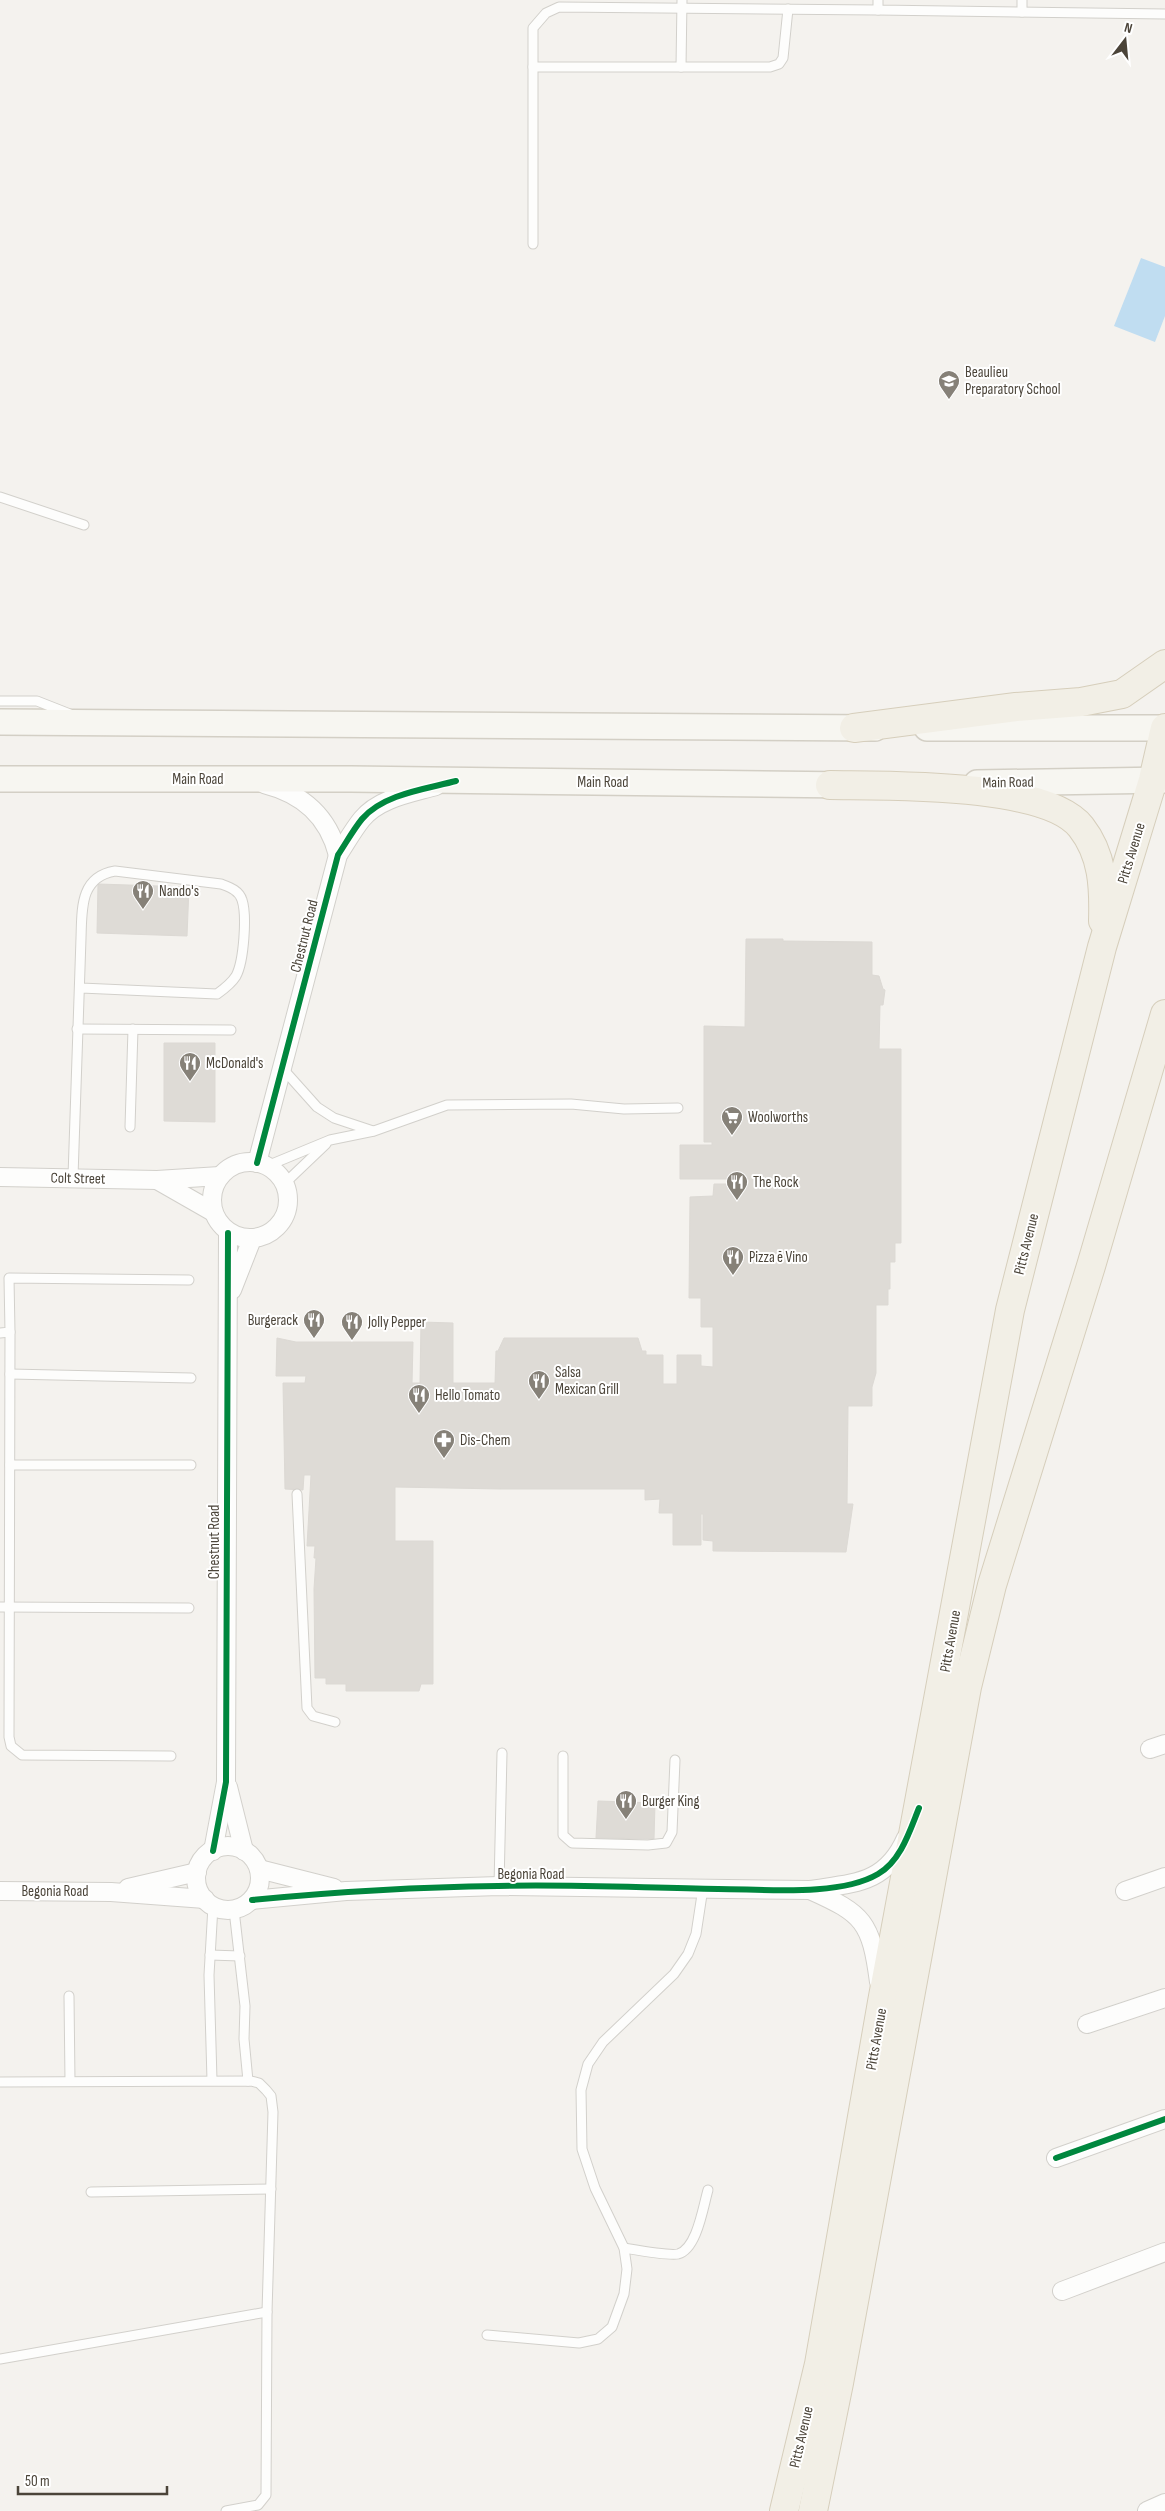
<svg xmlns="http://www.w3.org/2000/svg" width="1165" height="2511" font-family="'Sofia Sans Condensed',sans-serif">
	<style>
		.water { fill: #c0ddf1 }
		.building { fill: #dedbd6; stroke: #dcd9d4 }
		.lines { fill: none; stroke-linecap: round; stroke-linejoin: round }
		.lane-casing { stroke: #d2d0cb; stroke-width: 11 }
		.street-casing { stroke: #d2d0cb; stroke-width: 20 }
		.secondary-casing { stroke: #d3cfc5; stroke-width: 28 }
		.primary-casing { stroke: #d6cebb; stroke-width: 30 }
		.lane { stroke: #fdfdfc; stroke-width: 9 }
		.street { stroke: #fdfdfc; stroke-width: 18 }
		.secondary { stroke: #f7f6f1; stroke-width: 25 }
		.primary { stroke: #f2efe6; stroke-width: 28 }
		.cycleway-casing { stroke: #fff; stroke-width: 9 }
		.cycleway { stroke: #00873e; stroke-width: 6 }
		.labels { text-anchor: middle; stroke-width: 4; stroke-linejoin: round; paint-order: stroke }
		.poi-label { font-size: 15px; fill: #4b4439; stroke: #fff; text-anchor: start }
		.street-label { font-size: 15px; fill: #4b4439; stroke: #fff }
	</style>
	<rect width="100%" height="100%" fill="#f4f2ee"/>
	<polygon class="water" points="1141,258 1165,267 1165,316 1155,342 1114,326"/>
	<g class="building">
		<polygon points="98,884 189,887 187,936 97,933"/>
		<polygon points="746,939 783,939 783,941 872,942 872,975 879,976 883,989 885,990 883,1005 880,1005 879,1049 901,1049 901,1243 895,1243 895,1262 890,1262 890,1289 888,1289 888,1305 876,1305 876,1373 872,1387 872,1406 848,1406 847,1504 853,1504 846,1552 713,1551 713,1541 703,1540 703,1514 701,1514 701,1545 673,1545 673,1513 659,1513 660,1499 645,1500 645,1489 501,1489 395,1487 395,1541 433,1541 433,1684 421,1684 419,1691 346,1691 346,1684 326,1684 326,1678 315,1678 314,1589 316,1558 314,1558 315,1546 307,1546 311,1475 304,1475 303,1490 285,1489 283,1383 305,1383 306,1376 276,1376 277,1338 296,1342 413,1342 412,1383 420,1383 421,1322 453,1323 453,1383 495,1383 496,1351 498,1351 504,1338 638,1338 642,1351 646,1351 646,1355 663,1355 663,1384 677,1384 677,1355 701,1355 701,1366 713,1367 713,1327 701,1327 701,1298 689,1298 690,1197 713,1196 714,1184 749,1184 749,1179 680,1179 680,1145 712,1145 712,1142 704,1142 704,1026 745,1027"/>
		<polygon points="164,1043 215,1043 215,1122 164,1121"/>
		<polygon points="598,1801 655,1803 654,1839 596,1838"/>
	</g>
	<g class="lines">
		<g class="lane-casing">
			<g id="lane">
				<polyline points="878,0 878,10 1165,14"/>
				<polyline points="1022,12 1022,0"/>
				<polyline points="533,67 770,67 779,64 783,58 788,9"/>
				<polyline points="681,67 682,0"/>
				<polyline points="533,244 533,28 546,13 559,7 878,10"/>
				<polyline points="0,497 84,525"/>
				<polyline points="0,701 37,701 70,714"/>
				<polyline points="77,1029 231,1030"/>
				<polyline points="283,1069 317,1107 334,1118 373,1131"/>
				<polyline points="130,1127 133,1029"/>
				<polyline points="267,1166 330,1140 374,1131 447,1105 571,1104 624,1109 678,1108"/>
				<path d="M 73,1177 L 81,938 C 82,908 80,877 115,871 L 221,884 C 229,887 239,890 242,900 C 247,915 244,961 236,976 C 231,984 224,989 217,994 L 81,988"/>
				<polyline points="284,1184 326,1144"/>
				<polyline points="10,1332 9,1737 11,1746 22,1755 171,1756"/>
				<polyline points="0,1333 10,1332 9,1278 189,1280"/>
				<polyline points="10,1374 191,1378"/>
				<polyline points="10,1465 191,1465"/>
				<polyline points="297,1494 307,1708 313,1716 335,1722"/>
				<polyline points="0,1607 189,1608"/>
				<polyline points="563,1756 563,1835 572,1843 648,1845 666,1843 672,1832 675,1760"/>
				<polyline points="499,1886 502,1753"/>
				<polyline points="234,1910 245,2006 244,2039 248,2081"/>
				<polyline points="210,1955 240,1956"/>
				<polyline points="69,1996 70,2081"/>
				<polyline points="212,2080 209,1975 213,1906"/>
				<polyline points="0,2082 251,2081 259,2083 266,2090 271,2096 273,2112 267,2312 266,2495 258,2505 226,2511"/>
				<polyline points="91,2192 271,2189"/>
				<path d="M 624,2248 C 636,2250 669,2256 678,2254 C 697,2249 703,2207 708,2190"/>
				<polyline points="487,2335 579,2343 598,2339 612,2327 624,2294 627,2269 624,2248 595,2188 582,2149 581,2090 588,2064 603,2042 674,1974 688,1954 696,1934 703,1888"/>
				<polyline points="0,2359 267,2312"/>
			</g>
		</g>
		<g class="street-casing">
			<g id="street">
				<path d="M 264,784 C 303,794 328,816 338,855"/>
				<circle cx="250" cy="1200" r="38"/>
				<path d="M 257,1163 L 338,855 C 346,843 353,830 362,819 C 379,798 412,793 436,786"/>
				<polyline points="0,1177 157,1180 220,1176"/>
				<polyline points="157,1180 213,1212"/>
				<polyline points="232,1290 252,1239"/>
				<polyline points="1150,1749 1165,1744"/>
				<polyline points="228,1787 244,1851"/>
				<circle cx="228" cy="1878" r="32"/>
				<polyline points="213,1851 226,1782 228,1233"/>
				<polyline points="259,1869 334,1888"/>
				<polyline points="128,1888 197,1872"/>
				<path d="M 810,1890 C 864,1914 871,1922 879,1982"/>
				<polyline points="0,1891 111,1892 205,1899"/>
				<polyline points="1125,1891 1165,1877"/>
				<path d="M 252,1900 L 346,1891 L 499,1886 L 810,1890 C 854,1883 886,1884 906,1838"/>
				<polyline points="1087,2024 1165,1998"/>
				<polyline points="1056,2158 1165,2119"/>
				<polyline points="1062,2291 1165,2252"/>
				<polyline points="1147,2511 1165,2503"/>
			</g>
		</g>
		<g class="secondary-casing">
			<g id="secondary">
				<polyline points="0,722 875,728"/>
				<polyline points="927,728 1165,728"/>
				<polyline points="0,779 351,779 850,785"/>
				<polyline points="977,783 1165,780"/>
			</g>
		</g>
		<g class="primary-casing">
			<g id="primary">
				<polyline points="854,728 1016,707 1081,702 1122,694 1165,664"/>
				<path d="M 830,785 C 886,786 1046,782 1081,827 C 1103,855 1104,887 1103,921"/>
				<polyline points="784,2511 819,2364 882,2002 1010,1310 1102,947 1153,780 1165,728"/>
				<polyline points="813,2511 839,2383 967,1687 992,1585 1091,1266 1165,1014"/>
			</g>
		</g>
		<use href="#lane" class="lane"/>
		<use href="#street" class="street"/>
		<use href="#secondary" class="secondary"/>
		<use href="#primary" class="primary"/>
		<g class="cycleway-casing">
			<g id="cycleway">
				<path d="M 257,1163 L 338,855 C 346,843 353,830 362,819 C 383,794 426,789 456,781"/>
				<polyline points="213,1851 226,1782 228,1233"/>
				<path d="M 252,1900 C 334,1892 416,1887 498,1886 C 571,1884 644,1888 718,1889 C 763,1889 839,1897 878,1874 C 901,1861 910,1830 919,1808"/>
				<polyline points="1056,2158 1165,2119"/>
			</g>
		</g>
		<use href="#cycleway" class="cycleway"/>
	</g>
	<defs>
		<g id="school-pin" transform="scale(1.125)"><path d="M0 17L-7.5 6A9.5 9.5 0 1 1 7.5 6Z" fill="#868178" stroke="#fff"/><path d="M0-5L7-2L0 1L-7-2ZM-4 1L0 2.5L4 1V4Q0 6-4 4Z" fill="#fff"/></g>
		<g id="restaurant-pin" transform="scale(1.125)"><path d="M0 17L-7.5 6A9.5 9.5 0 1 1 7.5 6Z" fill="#868178" stroke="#fff"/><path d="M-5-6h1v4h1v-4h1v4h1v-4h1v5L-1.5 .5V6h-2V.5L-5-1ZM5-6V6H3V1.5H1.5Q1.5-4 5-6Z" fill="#fff"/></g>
		<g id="supermarket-pin" transform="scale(1.125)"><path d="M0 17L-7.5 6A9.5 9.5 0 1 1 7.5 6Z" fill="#868178" stroke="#fff"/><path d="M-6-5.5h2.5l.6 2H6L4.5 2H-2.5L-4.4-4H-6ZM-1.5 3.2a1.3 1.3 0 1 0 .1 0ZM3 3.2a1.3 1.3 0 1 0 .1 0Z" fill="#fff"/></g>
		<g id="pharmacy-pin" transform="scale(1.125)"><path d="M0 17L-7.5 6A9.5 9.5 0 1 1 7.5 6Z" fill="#868178" stroke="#fff"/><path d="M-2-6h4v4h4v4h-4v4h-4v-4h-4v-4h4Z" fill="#fff"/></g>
	</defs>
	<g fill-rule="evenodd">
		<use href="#school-pin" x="949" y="381"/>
		<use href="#restaurant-pin" x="143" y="891"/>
		<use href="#restaurant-pin" x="190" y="1063"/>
		<use href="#supermarket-pin" x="732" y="1117"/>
		<use href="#restaurant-pin" x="737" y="1182"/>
		<use href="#restaurant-pin" x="733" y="1257"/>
		<use href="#restaurant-pin" x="314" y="1320"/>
		<use href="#restaurant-pin" x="352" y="1322"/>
		<use href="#restaurant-pin" x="539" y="1381"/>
		<use href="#restaurant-pin" x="419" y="1395"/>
		<use href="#pharmacy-pin" x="444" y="1440"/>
		<use href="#restaurant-pin" x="626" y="1801"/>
	</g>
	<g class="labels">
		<g class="poi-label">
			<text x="965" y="377">Beaulieu<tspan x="965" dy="17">Preparatory School</tspan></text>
			<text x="159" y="896">Nando's</text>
			<text x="206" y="1068">McDonald's</text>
			<text x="748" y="1122">Woolworths</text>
			<text x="753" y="1187">The Rock</text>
			<text x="749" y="1262">Pizza ē Vino</text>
			<text x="298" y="1325" text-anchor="end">Burgerack</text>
			<text x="368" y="1327">Jolly Pepper</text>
			<text x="555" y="1377">Salsa<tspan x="555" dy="17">Mexican Grill</tspan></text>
			<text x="435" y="1400">Hello Tomato</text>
			<text x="460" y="1445">Dis-Chem</text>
			<text x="642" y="1806">Burger King</text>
		</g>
		<g class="street-label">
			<text x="198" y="784">Main Road</text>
			<text x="603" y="787">Main Road</text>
			<text transform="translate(1008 782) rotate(-1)" y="5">Main Road</text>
			<text transform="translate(1131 853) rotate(-73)" y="5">Pitts Avenue</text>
			<text transform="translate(304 936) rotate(-76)" y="5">Chestnut Road</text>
			<text transform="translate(78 1178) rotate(1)" y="5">Colt Street</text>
			<text transform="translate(1026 1244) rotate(-76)" y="5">Pitts Avenue</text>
			<text transform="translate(214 1542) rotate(-90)" y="5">Chestnut Road</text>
			<text transform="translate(950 1641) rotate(-80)" y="5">Pitts Avenue</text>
			<text x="531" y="1879">Begonia Road</text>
			<text x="55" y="1896">Begonia Road</text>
			<text transform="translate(876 2039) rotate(-80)" y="5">Pitts Avenue</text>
			<text transform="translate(801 2437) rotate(-77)" y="5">Pitts Avenue</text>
		</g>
	</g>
	<g transform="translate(1125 40) rotate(16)" stroke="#ffffff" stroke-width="4" paint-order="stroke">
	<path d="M0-4L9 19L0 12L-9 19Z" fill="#4b4439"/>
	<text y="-8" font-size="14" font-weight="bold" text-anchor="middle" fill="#4b4439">N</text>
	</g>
	<path d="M18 2486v8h149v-8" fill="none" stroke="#4b4439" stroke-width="2.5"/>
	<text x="25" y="2486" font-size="15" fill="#4b4439" stroke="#ffffff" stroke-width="4" paint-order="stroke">50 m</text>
</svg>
